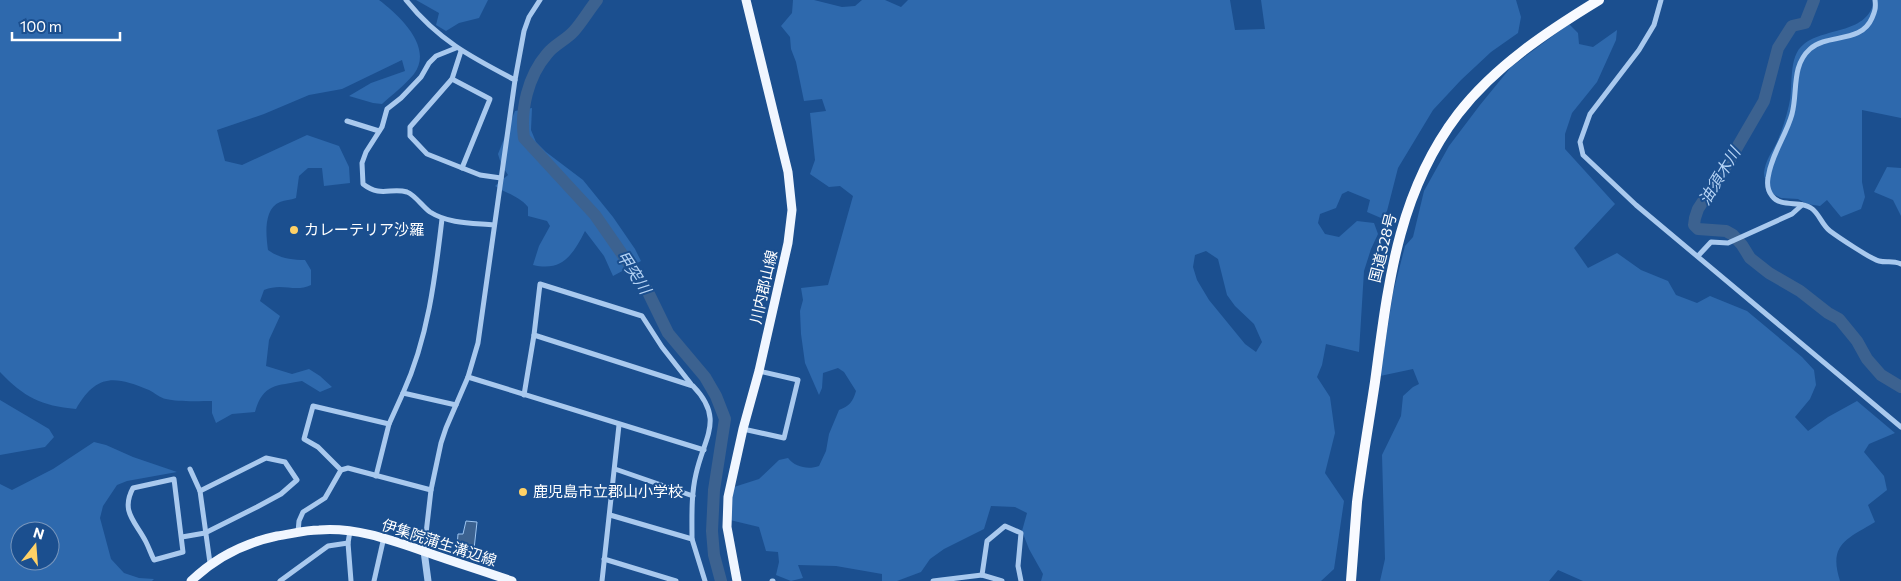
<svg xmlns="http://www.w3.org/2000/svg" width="1901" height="581" font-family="Commissioner,'Noto Sans JP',sans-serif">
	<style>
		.green { fill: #2e69ad; fill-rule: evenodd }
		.water { fill: #3c6290; stroke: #9cc4f0 }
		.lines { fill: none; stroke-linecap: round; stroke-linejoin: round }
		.river { stroke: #3c6290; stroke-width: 12 }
		.minor { stroke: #a9c9ee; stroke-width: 5 }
		.tertiary { stroke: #a9c9ee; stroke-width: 7 }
		.primary { stroke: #f0f6ff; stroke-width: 9 }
		.trunk { stroke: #f8faff; stroke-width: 10 }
		.poi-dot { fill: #ffd166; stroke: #1b4f8f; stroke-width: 2 }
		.labels { text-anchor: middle; stroke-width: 4; stroke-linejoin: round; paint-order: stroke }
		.poi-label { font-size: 15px; fill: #fff; stroke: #1b4f8f; text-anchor: start }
		.street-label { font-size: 15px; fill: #fff; stroke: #1b4f8f }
		.water-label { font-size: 16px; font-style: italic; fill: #b5d3f5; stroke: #1b4f8f }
	</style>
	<rect width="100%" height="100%" fill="#1b4f8f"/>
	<g class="green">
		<path d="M 0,0 L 379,0 C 399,15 434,47 414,74 C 405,85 392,95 382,104 L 373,103 L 349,96 L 371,83 L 405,71 L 402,60 L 342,89 L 309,95 L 264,114 L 217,130 L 225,161 L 242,165 L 307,135 L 339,146 L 349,167 L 350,183 L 324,186 L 322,168 L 308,168 L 299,176 L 296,198 C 291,200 285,200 280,202 C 263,209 266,236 268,250 C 279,258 291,260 305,260 L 311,270 L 311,285 C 294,293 283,282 264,290 L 260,301 L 280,316 L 269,340 L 266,366 L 292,374 L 309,369 L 320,376 L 332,387 L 320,392 L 302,381 C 277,386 263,383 255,412 L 232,414 L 216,423 L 212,413 L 212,401 C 200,401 177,402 166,399 C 160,398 155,393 149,390 C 114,375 96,374 76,409 C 41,406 24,397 0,372 Z"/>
		<polygon points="416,0 488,0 479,18 459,23 446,31 436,25 439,13"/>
		<path d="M 793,0 L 814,0 L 842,7 L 855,6 L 862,0 L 885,0 L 901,7 L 908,0 L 1230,0 L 1235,30 L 1265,29 L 1261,0 L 1516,0 L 1521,17 L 1518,33 L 1491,52 L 1461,80 L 1433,110 L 1398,168 L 1387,211 L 1381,218 L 1367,212 L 1370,200 L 1348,191 L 1342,194 L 1336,208 L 1320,214 L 1318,223 L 1325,234 L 1339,237 L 1357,221 L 1374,223 L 1378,234 L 1371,249 L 1364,271 L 1359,352 L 1326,344 L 1322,365 L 1317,377 L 1330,397 L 1335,433 L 1325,473 L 1344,501 L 1334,569 L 1321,581 L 1041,581 L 1043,574 L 1029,549 L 1022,531 L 1027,513 L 1015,507 L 991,506 L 984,529 L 944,549 L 930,559 L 921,572 L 897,581 L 882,581 L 882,574 L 836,566 L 798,565 L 803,578 L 791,581 L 776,575 L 779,562 L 778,552 L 766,551 L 759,527 L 730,520 L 730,498 L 734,487 L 759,479 L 779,460 L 788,458 C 795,467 808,470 819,466 L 826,451 L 829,434 L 839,410 C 849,406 853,402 856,391 L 844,372 L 838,368 L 823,373 L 822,388 L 819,395 L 805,363 L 801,334 L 800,311 L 803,300 L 801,288 L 828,285 L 853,196 L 840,186 L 829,187 L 810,174 L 815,160 L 810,113 L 826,111 L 822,99 L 804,101 L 796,62 L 791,49 L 790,37 L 781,26 L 792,13 ZM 1206,251 L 1218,259 L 1227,295 L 1235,306 L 1254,324 L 1262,342 L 1256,352 L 1245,344 L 1209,300 L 1197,280 L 1193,267 L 1195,255 Z"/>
		<path d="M 1874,0 L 1901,0 L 1901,118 L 1862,110 L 1862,182 L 1865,197 L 1861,209 L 1841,217 L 1827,200 L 1820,206 L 1807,204 L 1798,199 L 1781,198 L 1773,194 C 1770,188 1764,180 1764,173 C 1765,161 1772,152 1777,142 C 1782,130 1786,118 1789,105 C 1794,87 1787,57 1804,44 C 1826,27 1869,34 1874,0 Z"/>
		<path d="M 1569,24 L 1578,33 L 1579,44 L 1593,47 L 1617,30 L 1616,40 L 1597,82 L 1572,113 L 1565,134 L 1565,149 L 1615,204 L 1574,248 L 1588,268 L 1617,253 L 1641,270 L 1668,281 L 1676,295 L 1697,303 L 1710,296 L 1747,311 L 1802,357 L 1814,370 L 1816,385 L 1810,399 L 1795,417 L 1808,431 L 1828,417 L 1857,401 L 1895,433 L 1869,444 L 1864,452 L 1884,476 L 1887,490 L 1868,505 L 1875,522 C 1847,539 1828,544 1840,581 L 1583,581 L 1558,570 L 1549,581 L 1380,581 L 1385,559 L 1382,455 L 1401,416 L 1403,396 L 1413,387 L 1419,384 L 1413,369 L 1380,376 L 1393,293 L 1405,246 L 1413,237 L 1424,191 L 1449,146 L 1480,105 L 1511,67 Z"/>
		<path d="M 532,108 L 531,130 L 536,142 L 546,152 L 583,180 L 613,217 L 635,249 L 641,261 L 613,276 L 604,256 L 585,231 C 573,255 562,272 533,265 L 539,246 L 550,226 L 547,221 L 528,216 L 528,207 C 519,196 507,194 495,186 L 508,175 L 501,164 L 498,154 L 515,111 Z"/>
		<polygon points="1887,167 1901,168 1901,216 1893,200 1874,192"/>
		<polygon points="0,400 49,429 54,437 45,447 0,455"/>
		<path d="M 94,442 L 106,445 L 133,457 L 177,472 L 127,481 L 117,485 L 103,506 L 100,518 L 111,559 L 124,573 L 139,578 L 154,579 L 152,581 L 0,581 L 0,484 L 12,490 L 53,469 ZM 20,531 L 50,531 L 50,561 L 20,561 Z"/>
	</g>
	<polygon class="water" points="466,521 477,522 474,549 457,547 458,534 463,534"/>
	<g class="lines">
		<g class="river">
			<path d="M 597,0 C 589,10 582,22 574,31 C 566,40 554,45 547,54 C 528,76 520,110 524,138 L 595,215 L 647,290 L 668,333 L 705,377 L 716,396 L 725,419 L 714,490 L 712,531 L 714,555 L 721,581"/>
			<polyline points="1814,0 1805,23 1792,26 1778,48 1764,101 1728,163 1698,209 1695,218 1694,225 1698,229 1726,231 1733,235 1742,245 1750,258 1769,273 1800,291 1828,313 1839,319 1857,341 1867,359 1881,375 1901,387"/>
		</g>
		<g class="minor">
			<path d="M 406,0 C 438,40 471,57 515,80"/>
			<polyline points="1661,0 1654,25 1639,50 1590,114 1580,142 1583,155 1636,205 1901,427"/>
			<path d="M 1875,0 C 1876,8 1875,11 1872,18 C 1861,44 1828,33 1810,49 C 1791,66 1798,92 1792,114 C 1786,136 1771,155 1768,178 C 1767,184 1768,191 1772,196 C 1781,208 1800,200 1811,208 C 1819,213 1822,225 1830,231 C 1838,237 1871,259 1879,261 C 1887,263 1893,260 1901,264"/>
			<path d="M 456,48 L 436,56 L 429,63 L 421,77 L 401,98 L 387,109 L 382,127 L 366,152 L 362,163 L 363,184 C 381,198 391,187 407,192 C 415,195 423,207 430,212 C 449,224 473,223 494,225"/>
			<polyline points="461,51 452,79 410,127 410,136 427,154 480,175 501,178"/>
			<polyline points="452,79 490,99 462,168"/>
			<polyline points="347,121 379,131"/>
			<path d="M 442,219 C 435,279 428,338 403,393 L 456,405"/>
			<polyline points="1698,256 1711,242 1728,243 1792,214 1802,205"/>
			<polyline points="534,335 540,284 642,316 662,347 691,384"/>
			<polyline points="468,377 704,450"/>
			<path d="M 524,395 L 534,335 L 693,386 C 725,419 704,437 696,474 C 691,495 692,517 692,539"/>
			<polyline points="389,424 403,393"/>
			<polyline points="743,429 784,438 798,380 759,371"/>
			<polyline points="190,469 200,491 210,563"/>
			<polyline points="615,469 693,496"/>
			<polyline points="341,470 318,447 304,439 313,406 389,424 376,476"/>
			<path d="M 174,479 L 183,552 L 154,560 C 151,554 149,548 146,542 C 136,522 120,512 133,488 Z"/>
			<polyline points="610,515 692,539 705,581"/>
			<polyline points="350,531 348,543 351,581"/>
			<polyline points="298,532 299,521 303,512 325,498 341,470 348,468 431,490"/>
			<polyline points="182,537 205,533 257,507 281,494 297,480 285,462 266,458 200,491"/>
			<polyline points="424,551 431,490 441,443 446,428 468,377 478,343 515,80 524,31 529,17 540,0"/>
			<polyline points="604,559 676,581"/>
			<polyline points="982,575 987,541 1005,526 1021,533 1018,566 1021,581"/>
			<polyline points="280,581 328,546 348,543"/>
			<polyline points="374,581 384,537"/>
			<polyline points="602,581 619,425"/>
			<polyline points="772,581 773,581"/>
			<polyline points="933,581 982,575 1002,581"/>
		</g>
		<polyline class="tertiary" points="424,551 428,581"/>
		<g class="primary">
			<path d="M 191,581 C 216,557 244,543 277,536 C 291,534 305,530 319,530 C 356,527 391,540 426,552 C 454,562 483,571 512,581"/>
			<polyline points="737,581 727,527 728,497 743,429 759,371 788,243 792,210 788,172 746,0"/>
		</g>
		<path class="trunk" d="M 1351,581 C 1353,555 1355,528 1357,502 C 1362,462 1369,422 1375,382 C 1388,286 1397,194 1458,114 C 1495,66 1548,31 1599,0"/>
	</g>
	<g class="poi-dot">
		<circle cx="294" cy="230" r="5"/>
		<circle cx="523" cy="492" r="5"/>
	</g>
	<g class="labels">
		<g class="poi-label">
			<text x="304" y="235">カレーテリア沙羅</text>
			<text x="533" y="497">鹿児島市立郡山小学校</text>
		</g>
		<g class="street-label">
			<text transform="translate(1383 248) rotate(-76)" y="5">国道328号</text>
			<text transform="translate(764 287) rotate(-77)" y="5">川内郡山線</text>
			<text transform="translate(439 543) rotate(18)" y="5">伊集院蒲生溝辺線</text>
		</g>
		<g class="water-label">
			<text transform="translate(1719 176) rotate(-59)" y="6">油須木川</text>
			<text transform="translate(634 272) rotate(57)" y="6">甲突川</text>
		</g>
	</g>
	<g transform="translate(35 546) rotate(17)"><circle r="24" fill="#1b4f8f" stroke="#7695bc"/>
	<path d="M0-4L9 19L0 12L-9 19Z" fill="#ffd166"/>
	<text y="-8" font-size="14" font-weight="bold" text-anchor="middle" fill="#ffffff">N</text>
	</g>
	<path d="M12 32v8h108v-8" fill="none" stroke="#ffffff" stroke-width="2.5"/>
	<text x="20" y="32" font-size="15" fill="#ffffff" stroke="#1b4f8f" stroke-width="4" paint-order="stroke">100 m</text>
</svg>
